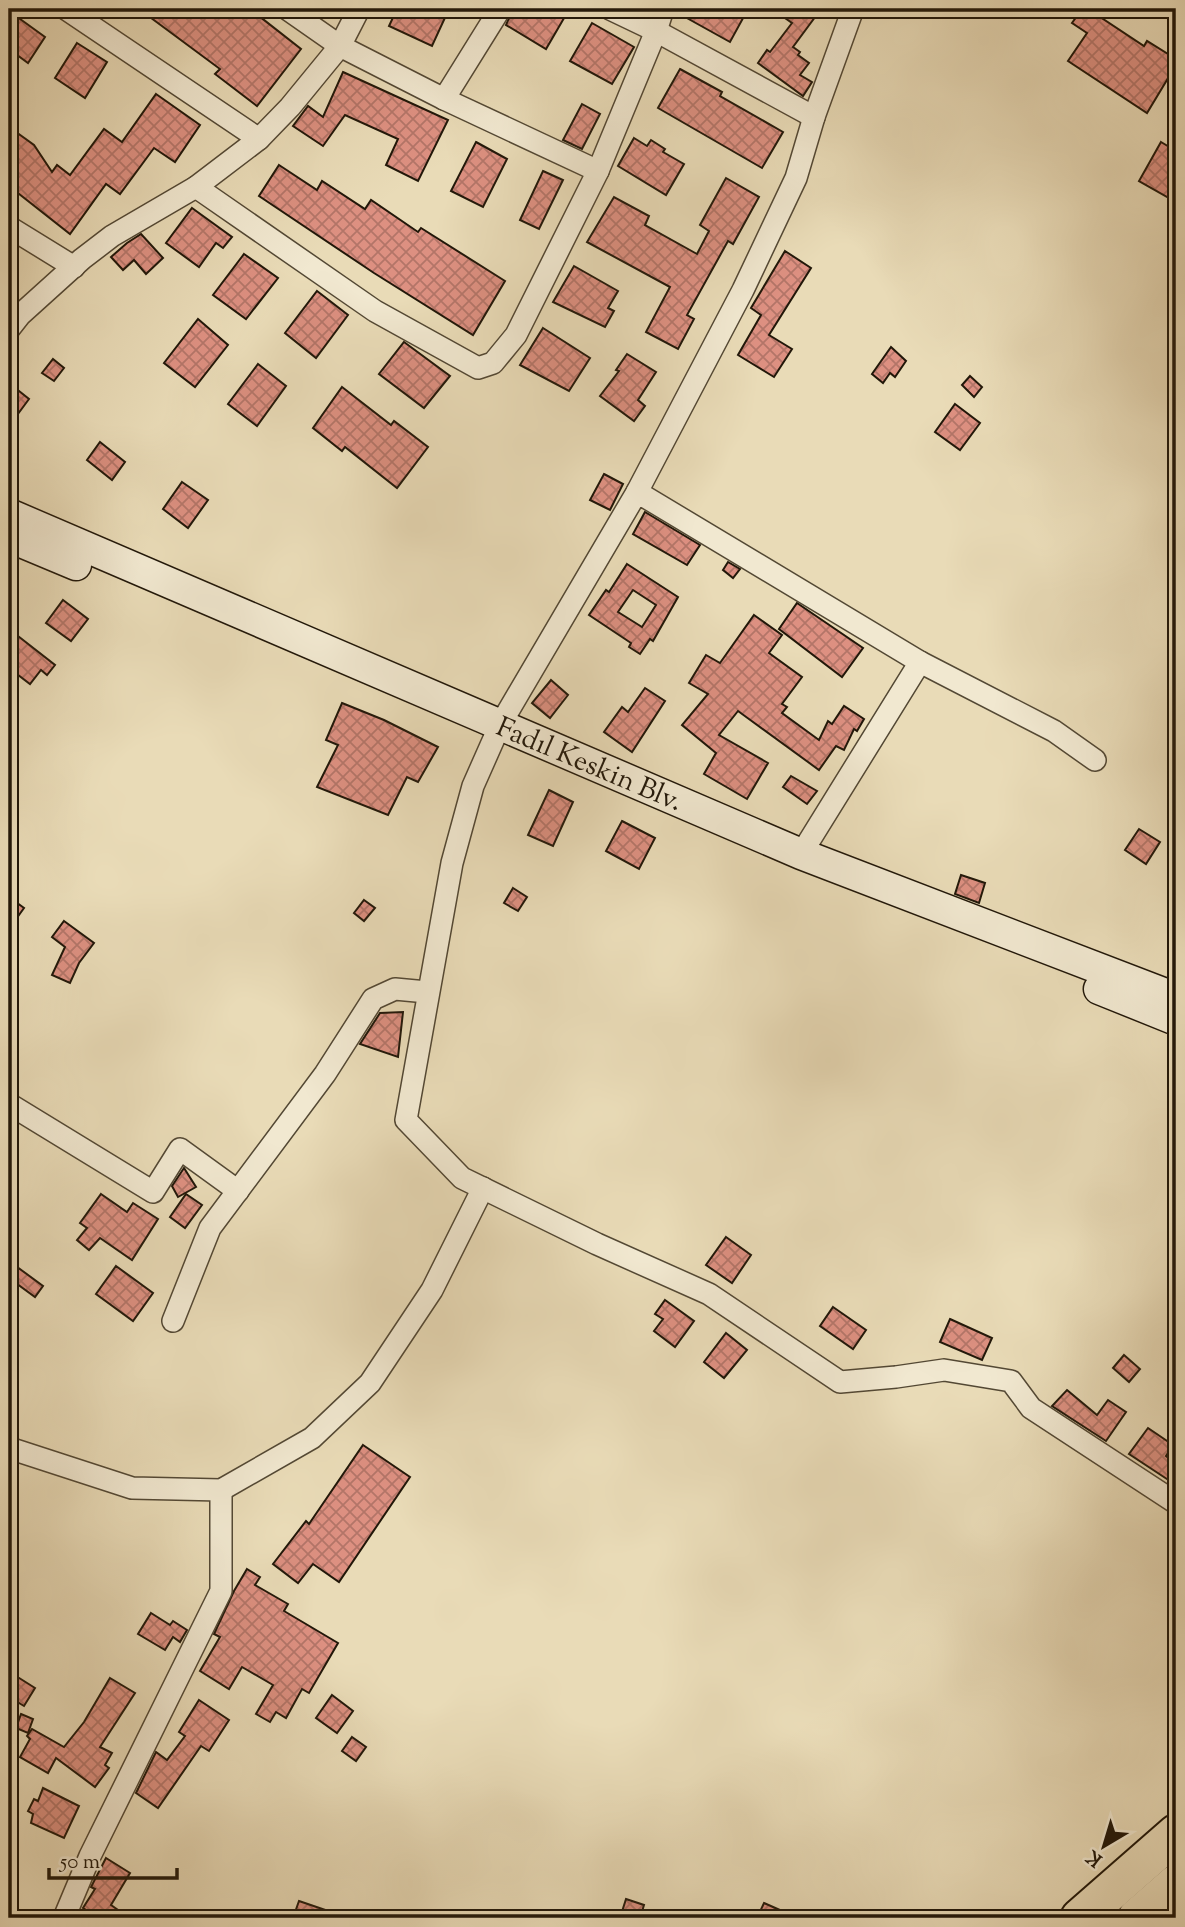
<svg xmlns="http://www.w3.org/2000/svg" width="1185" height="1927" font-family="'Sorts Mill Goudy',serif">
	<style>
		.building { fill: url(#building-cross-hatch); stroke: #211709; stroke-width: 2; fill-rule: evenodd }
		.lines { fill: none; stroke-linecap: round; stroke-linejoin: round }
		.street-casing { stroke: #534834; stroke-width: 24 }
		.secondary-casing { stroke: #211709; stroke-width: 33 }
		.highway-casing { stroke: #211709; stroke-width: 42 }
		.street { stroke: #f1e8d0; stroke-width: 21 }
		.secondary { stroke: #f1e8d0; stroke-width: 30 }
		.highway { stroke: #e9dbb7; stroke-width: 38 }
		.labels { text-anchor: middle; stroke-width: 5; stroke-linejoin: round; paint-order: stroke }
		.street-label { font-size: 28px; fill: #211709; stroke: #f1e8d0 }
	</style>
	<defs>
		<pattern id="building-cross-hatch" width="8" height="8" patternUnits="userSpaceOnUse" patternTransform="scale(1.75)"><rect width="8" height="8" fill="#dd9081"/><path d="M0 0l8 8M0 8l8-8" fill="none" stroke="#b37568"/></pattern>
	</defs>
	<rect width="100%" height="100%" fill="#e9dbb7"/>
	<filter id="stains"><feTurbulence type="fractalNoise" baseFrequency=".00286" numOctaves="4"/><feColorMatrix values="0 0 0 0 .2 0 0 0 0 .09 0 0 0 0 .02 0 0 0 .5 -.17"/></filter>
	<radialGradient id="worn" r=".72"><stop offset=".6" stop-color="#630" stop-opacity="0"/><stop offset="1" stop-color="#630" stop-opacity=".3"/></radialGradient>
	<g class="building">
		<polygon points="139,9 250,9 301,49 257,106 215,74 220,69"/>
		<polygon points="397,9 449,9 432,46 389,26"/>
		<polygon points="513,9 559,9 567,13 546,49 506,25"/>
		<polygon points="676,9 748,9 730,42 676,12"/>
		<polygon points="772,9 821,9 793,47 800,52 798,55 809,63 800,75 812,82 803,96 758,63 767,50 770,52 792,23"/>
		<polygon points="1082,9 1088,9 1144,46 1147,41 1176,59 1176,65 1147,113 1068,61 1087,33 1072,23"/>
		<polygon points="9,11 45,37 28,63 9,49"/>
		<polygon points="592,23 634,47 612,84 570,61"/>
		<polygon points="77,43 107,62 85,98 55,78"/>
		<polygon points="680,69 722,92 720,96 783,132 762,168 658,108"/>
		<polygon points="343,72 448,120 418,181 386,165 398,139 345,115 323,146 293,126 308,106 323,117"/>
		<polygon points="156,94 200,125 175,162 154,148 120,194 106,184 70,234 9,186 9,127 34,145 52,172 57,165 70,175 104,129 122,142"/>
		<polygon points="582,104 600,114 582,149 563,140"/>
		<polygon points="634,138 647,146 651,140 665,149 663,152 684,164 666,195 618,166"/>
		<polygon points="476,142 507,159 483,207 451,191"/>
		<polygon points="1161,142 1176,151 1176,202 1139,181"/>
		<polygon points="279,165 317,190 322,181 365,209 371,200 418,232 421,228 505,281 473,335 374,273 259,196"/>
		<polygon points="543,171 563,180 539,229 520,220"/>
		<polygon points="726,178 759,197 733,244 728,241 687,315 694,319 678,349 646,332 670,287 587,242 614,197 649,216 645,225 697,254 709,231 700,225"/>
		<polygon points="192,208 232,237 223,248 216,243 199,267 166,243"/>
		<polygon points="141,234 163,258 146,274 134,260 123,270 111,257 127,243"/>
		<polygon points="785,251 811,268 769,335 792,349 774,377 738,355 761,315 751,308"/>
		<polygon points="244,254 278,278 246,319 213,295"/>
		<polygon points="574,266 618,291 608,308 614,311 605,327 553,302"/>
		<polygon points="317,291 348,315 316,358 285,333"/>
		<polygon points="198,319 228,345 195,387 164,363"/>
		<polygon points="543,328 590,358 569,391 520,365"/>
		<polygon points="404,342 450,376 424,408 379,374"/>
		<polygon points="891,347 906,361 895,377 890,373 883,383 872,374"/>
		<polygon points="627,354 656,372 638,400 645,406 634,421 600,396 619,371 616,370"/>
		<polygon points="53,359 64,368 54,381 42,373"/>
		<polygon points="258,364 286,386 257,426 228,404"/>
		<polygon points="970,376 982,387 974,397 962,385"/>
		<polygon points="9,383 29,399 9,426"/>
		<polygon points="342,387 391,425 394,421 428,447 397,488 345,447 342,451 313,428"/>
		<polygon points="955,404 980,423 960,450 935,432"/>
		<polygon points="100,442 125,462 112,480 87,460"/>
		<polygon points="604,474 623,484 610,510 590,500"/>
		<polygon points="182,482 208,500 188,528 163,509"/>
		<polygon points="645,512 700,545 687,565 633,534"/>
		<polygon points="728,562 740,569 733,578 723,570"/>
		<path d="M 627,564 L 678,597 L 653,641 L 650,639 L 640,654 L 629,647 L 631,643 L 589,615 L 606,590 L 609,592 ZM 633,590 L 656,605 L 642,627 L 618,612 Z"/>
		<polygon points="63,600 88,619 71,641 46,623"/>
		<polygon points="797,603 863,648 842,677 779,629"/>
		<polygon points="754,615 782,635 769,653 802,677 782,704 787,707 782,713 819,740 828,721 832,724 844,706 864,719 857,731 854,729 844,750 836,746 819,770 738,711 719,735 768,763 747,799 704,774 716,753 682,725 708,694 689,683 706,655 720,663"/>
		<polygon points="9,629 55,665 47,675 41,670 30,684 9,668"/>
		<polygon points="551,680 568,695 550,718 532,703"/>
		<polygon points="645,688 665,701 632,752 604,732 622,707 628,712"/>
		<polygon points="342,703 384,720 438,747 418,782 407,777 388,815 317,787 338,745 326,740"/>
		<polygon points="791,776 817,791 807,804 783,787"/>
		<polygon points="549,790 573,802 553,846 528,835"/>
		<polygon points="622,821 655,838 639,869 606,851"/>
		<polygon points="1139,829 1160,842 1146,864 1125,850"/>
		<polygon points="961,875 985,883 979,903 955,894"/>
		<polygon points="513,888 527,897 518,911 504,903"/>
		<polygon points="9,897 24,908 9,929"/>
		<polygon points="364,900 375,908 364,921 354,913"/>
		<polygon points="64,921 94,943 79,963 70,983 52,975 65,947 52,937"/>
		<polygon points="403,1012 398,1057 360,1044 380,1013"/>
		<polygon points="184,1168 196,1187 178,1197 172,1186"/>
		<polygon points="101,1194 127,1212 133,1203 158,1219 132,1260 100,1238 89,1250 77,1240 87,1228 80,1223"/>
		<polygon points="186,1194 202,1205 185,1228 170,1217"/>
		<polygon points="726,1237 751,1255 732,1283 706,1265"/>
		<polygon points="9,1261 43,1286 35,1297 9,1278"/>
		<polygon points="116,1266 153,1293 133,1321 96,1294"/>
		<polygon points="665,1300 694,1321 675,1347 654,1331 663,1319 655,1314"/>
		<polygon points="833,1307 866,1330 853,1349 820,1326"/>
		<polygon points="950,1319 992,1338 982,1360 940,1342"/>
		<polygon points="726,1333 747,1350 724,1378 704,1362"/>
		<polygon points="1124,1355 1140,1369 1129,1382 1113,1368"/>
		<polygon points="1067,1390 1097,1415 1108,1400 1126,1412 1106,1441 1052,1406"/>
		<polygon points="1148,1428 1173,1445 1166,1456 1176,1464 1176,1485 1129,1454"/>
		<polygon points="363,1445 410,1477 339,1582 313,1564 298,1583 273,1564 306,1521 309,1524"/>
		<polygon points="247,1569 260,1577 255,1585 288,1604 284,1611 338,1643 309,1693 302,1689 286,1718 276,1712 270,1722 256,1714 273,1685 242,1667 229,1689 200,1671 220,1637 214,1634 234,1591"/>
		<polygon points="151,1613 170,1625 173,1621 187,1630 180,1642 173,1637 165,1650 138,1634"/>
		<polygon points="16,1676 35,1688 24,1706 9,1697 9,1688"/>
		<polygon points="110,1678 135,1693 100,1747 112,1753 105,1765 109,1768 95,1787 56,1758 48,1773 20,1757 30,1739 27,1736 32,1729 64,1747 84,1722"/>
		<polygon points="332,1695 353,1711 337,1733 316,1718"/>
		<polygon points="199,1700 229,1720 209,1751 201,1746 158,1808 136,1793 156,1752 167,1760 185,1736 179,1732"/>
		<polygon points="21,1714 33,1719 28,1733 16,1728"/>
		<polygon points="352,1737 366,1747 356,1761 342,1751"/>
		<polygon points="43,1788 79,1806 64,1838 31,1823 33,1814 28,1811 34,1799 38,1801"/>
		<polygon points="106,1858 130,1873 111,1905 118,1910 112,1918 99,1918 83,1908 95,1889 91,1887"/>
		<polygon points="626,1899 644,1905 640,1918 620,1918"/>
		<polygon points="299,1901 343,1916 343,1918 293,1918"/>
		<polygon points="764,1903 798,1918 757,1918"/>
	</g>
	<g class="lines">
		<g class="street-casing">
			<g id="street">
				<polyline points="66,9 259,139"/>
				<polyline points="287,9 340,46 444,99"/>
				<polyline points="500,9 444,99 598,171"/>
				<polyline points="610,9 656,31 814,117"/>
				<polyline points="196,187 375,311 478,368 493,363 516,335 598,171 656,31 663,9"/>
				<polyline points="9,227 74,267"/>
				<polyline points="9,329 20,315 82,259 112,236 196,187 259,139 290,107 340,46 359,9"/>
				<polyline points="637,492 743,290 796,178 814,117 853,9"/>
				<polyline points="1095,760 1054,731 920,662 637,492 500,725 473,786 452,863 406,1120 462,1178 597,1244 709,1294 840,1382 896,1377 944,1370 1011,1381 1031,1408 1176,1503"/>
				<polyline points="801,854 920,662"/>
				<polyline points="9,1104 153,1192 180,1149 238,1191"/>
				<polyline points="173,1321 210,1228 325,1074 373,999 395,989 427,992"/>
				<polyline points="9,1448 132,1488 221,1490 312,1438 370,1383 432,1290 483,1188"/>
				<polyline points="64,1918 90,1856 221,1591 221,1490"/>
			</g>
		</g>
		<g class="secondary-casing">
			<g id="secondary">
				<polyline points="9,514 801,854 1176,998"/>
				<polyline points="9,537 76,565"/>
				<polyline points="1099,989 1176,1020"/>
			</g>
		</g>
		<g class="highway-casing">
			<g id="highway">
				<polyline points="1080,1918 1176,1834"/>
				<polyline points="1137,1918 1176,1884"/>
			</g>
		</g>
		<use href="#street" class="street"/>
		<use href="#secondary" class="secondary"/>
		<use href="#highway" class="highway"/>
	</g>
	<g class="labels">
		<g class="street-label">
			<text transform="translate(590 763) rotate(23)" y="10">Fadıl Keskin Blv.</text>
		</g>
	</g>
	<rect width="1185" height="1927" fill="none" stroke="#e9dbb7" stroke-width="35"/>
	<rect x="10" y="10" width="1164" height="1906" fill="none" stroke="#211709" stroke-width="3.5"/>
	<rect x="18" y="18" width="1150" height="1892" fill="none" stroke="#211709" stroke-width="2"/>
	<g transform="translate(1104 1846) rotate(218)" stroke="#f1e8d0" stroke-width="5" paint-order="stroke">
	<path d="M0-5L12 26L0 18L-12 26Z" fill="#211709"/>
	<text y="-10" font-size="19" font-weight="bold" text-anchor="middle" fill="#211709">K</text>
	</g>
	<path d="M49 1868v10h128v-10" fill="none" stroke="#211709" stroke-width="3.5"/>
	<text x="60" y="1868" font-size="21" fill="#211709" stroke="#f1e8d0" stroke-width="5" paint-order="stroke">50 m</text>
	<rect width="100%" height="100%" filter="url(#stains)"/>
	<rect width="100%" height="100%" fill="url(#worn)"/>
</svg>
